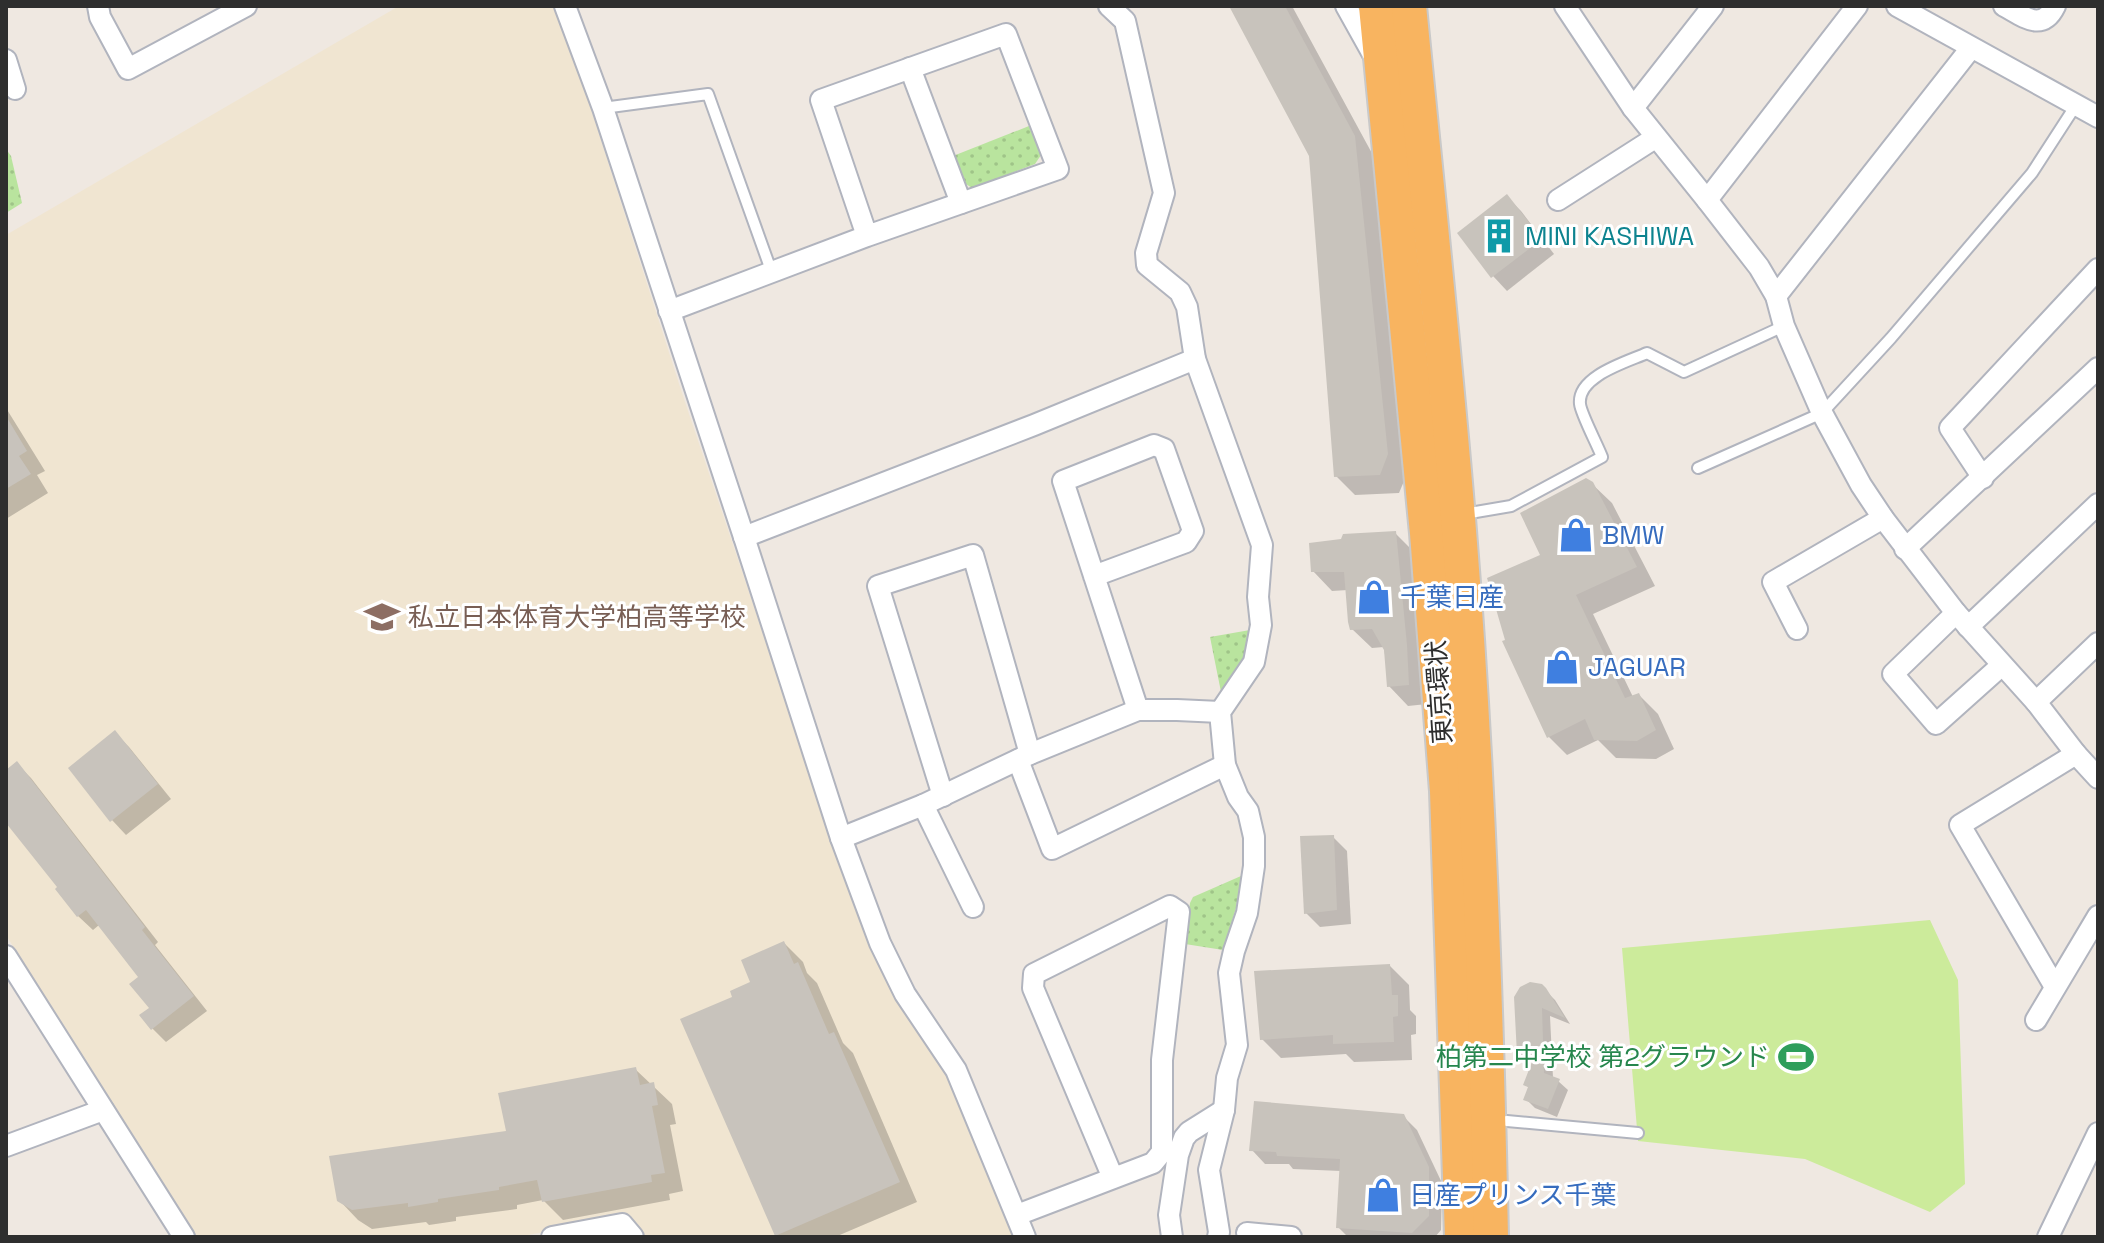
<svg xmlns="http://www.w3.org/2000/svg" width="2104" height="1243" font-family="'Space Grotesk','Noto Sans JP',sans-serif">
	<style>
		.education { fill: #f0e5d1 }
		.grass { fill: url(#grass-dots) }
		.pitch { fill: #cceb9b }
		.shadow { fill: #0003 }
		.building { fill: #c8c3bc }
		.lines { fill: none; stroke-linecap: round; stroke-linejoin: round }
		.service-casing { stroke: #b1b4be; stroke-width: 14 }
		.minor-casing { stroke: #b1b4be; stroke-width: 24 }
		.trunk-casing { stroke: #c9c9c9; stroke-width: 38 }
		.service { stroke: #fff; stroke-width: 10 }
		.minor { stroke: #fff; stroke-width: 20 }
		.trunk { stroke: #f8b460; stroke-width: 34 }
		.labels { text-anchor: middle; stroke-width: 6; stroke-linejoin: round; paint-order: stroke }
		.culture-label { font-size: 26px; fill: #0d838f; stroke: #fff; text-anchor: start }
		.shop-label { font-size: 26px; fill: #366cbe; stroke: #fff; text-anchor: start }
		.education-label { font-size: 26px; fill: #785e54; stroke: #fff; text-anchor: start }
		.street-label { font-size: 26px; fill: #2e2e2e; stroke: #fff }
		.leisure-label { font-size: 26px; fill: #27864d; stroke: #fff; text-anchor: end }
	</style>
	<defs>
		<pattern id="grass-dots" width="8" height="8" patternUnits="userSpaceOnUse" patternTransform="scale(2)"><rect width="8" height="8" fill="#b9e49e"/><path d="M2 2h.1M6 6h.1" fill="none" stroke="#9fc488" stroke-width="1.8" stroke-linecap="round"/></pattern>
	</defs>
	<rect width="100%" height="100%" fill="#efe8e1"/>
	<polygon class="education" points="399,6 558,6 682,393 833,842 896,995 952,1082 1015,1237 643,1237 626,1218 516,1237 193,1237 6,935 6,235"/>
	<g class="grass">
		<polygon points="1029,126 1041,155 1035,164 972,188 963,182 953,156"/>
		<polygon points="6,149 11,156 22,203 6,213"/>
		<polygon points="1250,630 1246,657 1221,692 1210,637"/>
		<polygon points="1241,876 1236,908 1223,950 1185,944 1190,903 1193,897"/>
	</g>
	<polygon class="pitch" points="1930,920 1958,980 1965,1184 1930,1212 1805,1159 1638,1141 1622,948"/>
	<g class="shadow">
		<polygon points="1231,6 1292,6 1374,157 1407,474 1399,493 1355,495 1336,476 1311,156"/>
		<polygon points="1507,197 1521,211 1554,254 1507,291 1493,276"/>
		<polygon points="6,408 45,471 37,475 48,493 6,519"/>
		<polygon points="1592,484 1612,503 1655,586 1593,614 1633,697 1639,695 1658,714 1674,749 1656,759 1616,758 1598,740 1567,755 1548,736 1543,556"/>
		<polygon points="1395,533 1414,552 1427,704 1408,706 1389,686 1384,647 1372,648 1352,629 1348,590 1332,591 1313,571"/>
		<polygon points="115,733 129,747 171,799 126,835 112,820"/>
		<polygon points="17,764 31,778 158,942 155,945 207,1011 166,1042 152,1028 151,1009 141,977 99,925 93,930 78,916 60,888 6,819 6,773"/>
		<polygon points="1333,837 1347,851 1351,924 1320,927 1306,913"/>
		<polygon points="784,943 803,962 807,973 817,983 843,1043 853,1053 917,1202 835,1237 778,1237 776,1235 735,998 753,983"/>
		<polygon points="1390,966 1409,985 1410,1010 1416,1016 1416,1034 1411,1035 1412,1060 1354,1062 1346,1054 1281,1058 1262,1039"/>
		<polygon points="1541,986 1555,1000 1570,1024 1550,1016 1553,1078 1558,1081 1568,1090 1557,1117 1535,1108 1526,1099 1530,1089 1526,1085 1534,1063 1528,1063 1519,1054"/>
		<polygon points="635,1069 672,1104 676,1124 670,1125 683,1191 669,1194 670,1200 563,1220 543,1200 517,1205 517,1209 456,1217 456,1221 429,1225 426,1222 372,1229 358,1220 339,1200 508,1132"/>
		<polygon points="1403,1116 1417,1130 1442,1183 1441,1230 1435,1237 1348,1237 1338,1227 1341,1171 1293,1169 1289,1164 1265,1164 1252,1150"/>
	</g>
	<g class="building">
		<polygon points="1229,6 1285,6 1355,136 1388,454 1380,475 1334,477 1309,156"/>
		<polygon points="1507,194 1542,239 1491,278 1457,233"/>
		<polygon points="6,416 27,451 19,456 31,474 6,489"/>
		<polygon points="1586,478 1593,482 1637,567 1576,595 1625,698 1639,693 1656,730 1637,741 1594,740 1585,719 1547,738 1502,641 1505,640 1487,578 1540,555 1520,513"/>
		<polygon points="1396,531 1407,645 1409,685 1387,687 1384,650 1372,629 1350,630 1348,622 1344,572 1311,572 1309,543 1341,539 1343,534"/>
		<polygon points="115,730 158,784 110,822 68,768"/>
		<polygon points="17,761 145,927 142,930 194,996 151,1030 139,1015 149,1008 129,984 138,977 86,910 77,917 55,889 57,887 6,823 6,770"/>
		<polygon points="1334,835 1337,910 1304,914 1300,836"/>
		<polygon points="784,941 794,964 798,962 829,1034 834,1032 900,1182 775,1236 680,1019 732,997 730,991 750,982 741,960"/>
		<polygon points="1390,964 1392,995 1398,995 1398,1016 1393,1017 1394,1042 1333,1044 1333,1035 1260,1040 1254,971"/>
		<polygon points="1530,982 1542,984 1546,988 1565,1018 1542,1008 1544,1073 1560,1079 1548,1109 1523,1100 1528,1087 1523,1085 1535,1054 1517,1055 1514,997 1520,987"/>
		<polygon points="636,1067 640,1085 654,1082 658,1105 652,1106 665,1173 651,1175 652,1182 542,1202 537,1180 499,1187 499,1190 438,1199 438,1202 408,1207 408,1203 352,1210 337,1201 329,1156 506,1131 498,1093"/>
		<polygon points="1254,1101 1404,1114 1429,1167 1429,1216 1412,1233 1336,1228 1340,1159 1277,1156 1276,1152 1249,1151"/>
	</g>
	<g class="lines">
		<g class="service-casing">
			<g id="service">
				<polyline points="603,108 708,94 772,273"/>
				<polyline points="1698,468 1822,413 1891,338 2032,173 2076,105"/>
				<path d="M 1464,514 L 1511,506 L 1602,457 C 1598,446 1581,414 1580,404 C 1577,376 1627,362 1647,353 L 1684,372 L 1784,326"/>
				<polyline points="1507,1121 1638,1133"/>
			</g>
		</g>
		<g class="minor-casing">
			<g id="minor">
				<polyline points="98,6 100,17 128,69 246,6"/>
				<polyline points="565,6 603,108 744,537 841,838 880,943 905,994 956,1070 1025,1237"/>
				<polyline points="1109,6 1125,21 1164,193 1146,253 1147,265 1180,292 1187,307 1195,359 1262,545 1258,597 1261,625 1254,662 1220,712 1225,765 1238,797 1248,811 1254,837 1254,866 1247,913 1234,951 1229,973 1237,1045 1227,1078 1224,1110 1209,1170 1219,1232 1218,1237"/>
				<polyline points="1346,6 1375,58"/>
				<polyline points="1565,6 1633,108 1707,200 1759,267 1776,296 1784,326 1822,413 1861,485 1883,518 1956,613 2036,702 2076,754 2098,778"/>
				<polyline points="1897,6 2098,117"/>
				<path d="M 2004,6 C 2023,16 2042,33 2055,6"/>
				<polyline points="6,60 15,89"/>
				<polyline points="910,68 961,203"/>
				<polyline points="1633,108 1713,6"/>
				<polyline points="1558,200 1655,138"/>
				<polyline points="1707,200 1857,6"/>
				<polyline points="1776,296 1971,48"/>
				<polyline points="669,311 867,236 1058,169 1006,34 821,100 867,236"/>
				<polyline points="1983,478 1950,428 2098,269"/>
				<polyline points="744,537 1034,425 1195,359"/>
				<polyline points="1905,549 2098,368"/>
				<polyline points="1094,576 1186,542 1193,531 1164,449 1154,445 1063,481 1138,710"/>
				<polyline points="1956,613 1893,674 1936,724 2002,665"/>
				<polyline points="1968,627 2098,504"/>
				<polyline points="1797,629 1773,582 1883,518"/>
				<polyline points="2036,702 2098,643"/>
				<polyline points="1018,760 1052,849 1225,765"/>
				<polyline points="943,796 878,586 973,555 1030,754"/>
				<polyline points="923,805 973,907"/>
				<polyline points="841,838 923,805 1030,754 1138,710 1177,710 1220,712"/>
				<polyline points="6,956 184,1237"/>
				<polyline points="2055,987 1960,825 2076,754"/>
				<polyline points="2036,1020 2098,916"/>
				<polyline points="6,1146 103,1110"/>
				<polyline points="1017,1215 1153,1163 1162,1152 1162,1060 1179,912 1170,906 1034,974 1033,988 1113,1178"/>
				<polyline points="1247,1233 1291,1237"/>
				<polyline points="552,1237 622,1224 633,1237"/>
				<polyline points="1172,1237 1169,1215 1178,1155 1184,1138 1189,1132 1224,1110"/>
				<polyline points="2048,1237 2098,1133"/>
			</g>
		</g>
		<g class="trunk-casing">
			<g id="trunk">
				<polyline points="1376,6 1427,533 1447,791 1462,1237"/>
				<path d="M 1409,6 C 1426,181 1445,356 1459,531 C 1478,766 1486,1002 1491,1237"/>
			</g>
		</g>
		<use href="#service" class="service"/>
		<use href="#minor" class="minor"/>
		<use href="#trunk" class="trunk"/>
	</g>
	<defs>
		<g id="building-bare" transform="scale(2.76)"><path d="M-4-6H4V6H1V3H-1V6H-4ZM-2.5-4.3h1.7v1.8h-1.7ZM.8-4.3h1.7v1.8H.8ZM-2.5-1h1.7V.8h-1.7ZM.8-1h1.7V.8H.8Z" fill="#0f9aa8" stroke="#fff" stroke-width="2.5" paint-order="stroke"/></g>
		<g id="shop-bare" transform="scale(2.76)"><path d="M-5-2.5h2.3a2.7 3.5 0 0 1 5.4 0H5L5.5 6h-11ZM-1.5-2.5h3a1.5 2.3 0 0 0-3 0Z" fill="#3f7fe0" stroke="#fff" stroke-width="2.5" paint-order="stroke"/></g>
		<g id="school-bare" transform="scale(2.76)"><path d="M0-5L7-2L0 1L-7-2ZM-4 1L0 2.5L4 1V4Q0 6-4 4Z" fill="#8d6e63" stroke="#fff" stroke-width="2.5" paint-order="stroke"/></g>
		<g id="stadium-bare" transform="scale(2.76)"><path d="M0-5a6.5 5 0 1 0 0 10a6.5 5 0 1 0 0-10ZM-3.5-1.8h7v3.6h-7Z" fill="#2e9e5b" stroke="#fff" stroke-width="2.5" paint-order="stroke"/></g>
	</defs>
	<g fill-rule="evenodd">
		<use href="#building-bare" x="1499" y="236"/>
		<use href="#shop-bare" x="1576" y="535"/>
		<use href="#shop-bare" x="1374" y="597"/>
		<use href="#school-bare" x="382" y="617"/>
		<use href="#shop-bare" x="1562" y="667"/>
		<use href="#stadium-bare" x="1796" y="1057"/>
		<use href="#shop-bare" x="1383" y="1195"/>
	</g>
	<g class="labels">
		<g class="culture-label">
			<text x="1525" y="245">MINI KASHIWA</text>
		</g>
		<g class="shop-label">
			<text x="1602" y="544">BMW</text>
			<text x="1400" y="606">千葉日産</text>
			<text x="1588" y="676">JAGUAR</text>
			<text x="1409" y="1204">日産プリンス千葉</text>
		</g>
		<g class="education-label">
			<text x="408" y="626">私立日本体育大学柏高等学校</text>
		</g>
		<g class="street-label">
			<text transform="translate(1439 692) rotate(-94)" y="9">東京環状</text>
		</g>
		<g class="leisure-label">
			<text x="1770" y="1066">柏第二中学校 第2グラウンド</text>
		</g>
	</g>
	<rect width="2104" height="1243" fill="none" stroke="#2e2e2e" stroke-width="16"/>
</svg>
